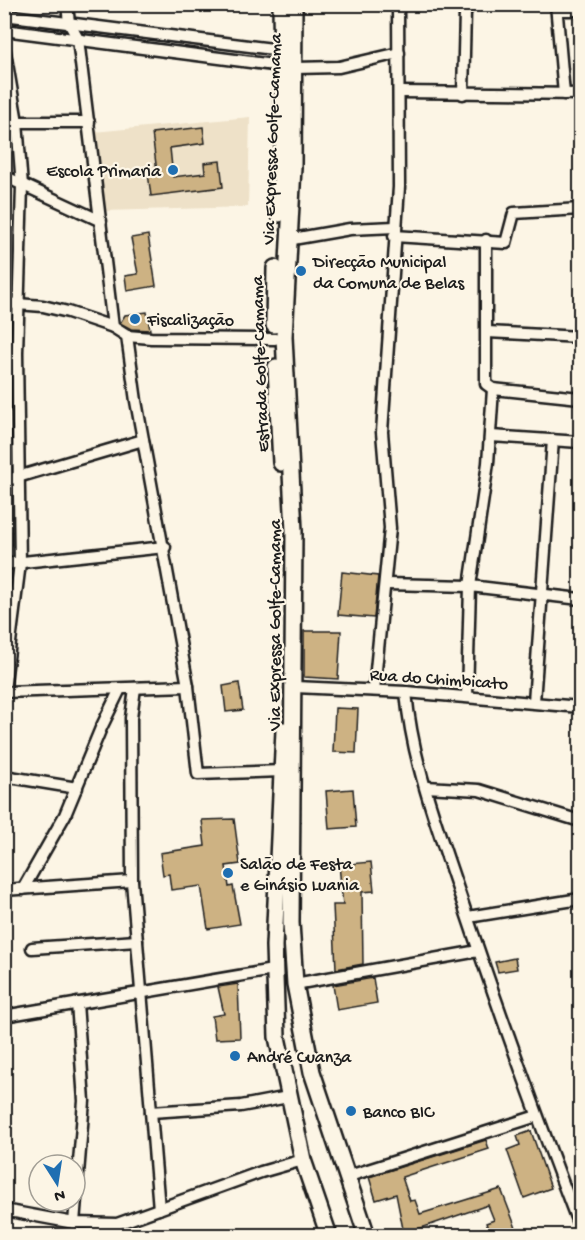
<svg xmlns="http://www.w3.org/2000/svg" width="585" height="1240" font-family="'Gochi Hand',sans-serif">
	<style>
		.built { fill: #eee1c8 }
		.building { fill: #cdb283; stroke: #1c1c1c; stroke-width: 1.5 }
		.lines { fill: none; stroke-linecap: round; stroke-linejoin: round }
		.minor-casing { stroke: #1c1c1c; stroke-width: 15 }
		.highway-casing { stroke: #1c1c1c; stroke-width: 20 }
		.minor { stroke: #fcf5e5; stroke-width: 10 }
		.highway { stroke: #fcf5e5; stroke-width: 15 }
		.poi-dot { fill: #1f6fb2; stroke: #fcf5e5; stroke-width: 2 }
		.labels { text-anchor: middle; stroke-width: 4.5; stroke-linejoin: round; paint-order: stroke }
		.street-label { font-size: 18px; fill: #1c1c1c; stroke: #fcf5e5 }
		.poi-label { font-size: 18px; fill: #1c1c1c; stroke: #fcf5e5; text-anchor: start }
	</style>
	<rect width="100%" height="100%" fill="#fcf5e5"/>
	<filter id="ink" filterUnits="userSpaceOnUse"><feTurbulence type="fractalNoise" baseFrequency=".0167" numOctaves="2"/><feDisplacementMap in="SourceGraphic" scale="12" xChannelSelector="R" yChannelSelector="G"/><feConvolveMatrix kernelMatrix="1 2 1 2 8 2 1 2 1" color-interpolation-filters="sRGB"/></filter>
	<g filter="url(#ink)">
		<polygon class="built" points="250,117 248,207 103,211 94,132"/>
		<g class="building">
			<polygon points="203,127 205,143 170,148 173,177 205,173 204,163 220,161 223,187 151,196 148,173 157,172 152,133"/>
			<polygon points="148,235 156,286 127,291 125,276 138,274 131,238"/>
			<polygon points="147,312 150,330 131,329 120,323 125,315"/>
			<polygon points="342,572 378,576 374,618 338,615"/>
			<polygon points="304,631 341,631 338,679 304,677"/>
			<polygon points="239,683 243,710 226,712 223,686"/>
			<polygon points="335,708 358,709 356,753 333,752"/>
			<polygon points="353,789 356,827 329,829 326,791"/>
			<polygon points="234,819 240,864 226,866 229,887 233,886 240,924 208,929 201,886 171,890 169,874 163,875 160,853 205,846 202,820"/>
			<polygon points="371,862 374,891 362,892 363,964 336,969 333,905 343,905 339,865"/>
			<polygon points="515,958 517,969 498,972 495,962"/>
			<polygon points="373,978 377,1003 337,1010 333,985"/>
			<polygon points="238,984 240,1038 215,1039 212,1016 224,1014 218,987"/>
			<polygon points="531,1131 551,1188 524,1198 507,1150 520,1145 517,1136"/>
			<polygon points="486,1140 489,1149 402,1177 410,1201 415,1200 420,1214 501,1189 519,1236 491,1236 486,1223 494,1220 488,1205 404,1234 396,1194 376,1200 369,1177"/>
		</g>
		<g class="lines">
			<g class="minor-casing">
				<g id="minor">
					<polyline points="67,4 69,23 78,39 113,327"/>
					<polyline points="556,4 564,94"/>
					<polyline points="557,10 580,10"/>
					<polyline points="4,15 281,50"/>
					<polyline points="4,30 281,66"/>
					<polyline points="4,46 17,122 22,186 17,353 20,563 4,690"/>
					<polyline points="295,68 339,67 399,53"/>
					<polyline points="400,92 580,94"/>
					<polyline points="463,94 465,12 471,4"/>
					<polyline points="17,122 89,122"/>
					<polyline points="4,176 101,221"/>
					<polyline points="394,236 506,243 514,213 580,209"/>
					<polyline points="287,240 350,229 395,227"/>
					<polyline points="486,240 486,384 493,389 580,398"/>
					<polyline points="4,303 43,306 68,312 113,327 127,336 151,338 275,339"/>
					<polyline points="487,332 580,337"/>
					<polyline points="127,336 136,401 188,686 198,774 282,771"/>
					<polyline points="491,436 580,442"/>
					<polyline points="4,481 143,440"/>
					<polyline points="4,564 165,547"/>
					<polyline points="386,584 470,586 580,599"/>
					<polyline points="295,687 406,692 580,707"/>
					<polyline points="135,688 131,718 132,881 159,1209"/>
					<polyline points="374,690 390,528 382,432 399,187 398,4"/>
					<polyline points="4,692 188,686"/>
					<path d="M 406,692 C 412,763 439,831 461,898 C 498,1009 538,1119 580,1228"/>
					<polyline points="467,696 470,586 488,463 493,389"/>
					<polyline points="534,702 553,440"/>
					<polyline points="4,776 77,788"/>
					<polyline points="426,787 479,790 580,821"/>
					<polyline points="23,889 65,815 101,728 120,689"/>
					<polyline points="4,890 132,881"/>
					<polyline points="468,917 580,899"/>
					<polyline points="32,948 137,941"/>
					<polyline points="295,984 478,951"/>
					<polyline points="4,1016 273,970"/>
					<polyline points="151,1112 241,1106 288,1097"/>
					<polyline points="346,1177 537,1116"/>
					<polyline points="4,1210 74,1223 117,1224 261,1172 303,1160"/>
					<polyline points="74,1223 84,1101 77,1003"/>
				</g>
			</g>
			<g class="highway-casing">
				<g id="highway">
					<polyline points="294,4 293,167 284,337 294,531 291,923 295,984 312,1072 367,1236"/>
					<polyline points="279,214 283,148 281,4"/>
					<polyline points="274,325 275,268"/>
					<polyline points="276,367 281,463"/>
					<polyline points="284,730 274,946 277,1037 303,1160 329,1236"/>
				</g>
			</g>
			<use href="#minor" class="minor"/>
			<use href="#highway" class="highway"/>
		</g>
	</g>
	<g class="poi-dot">
		<circle cx="173" cy="170" r="6"/>
		<circle cx="301" cy="271" r="6"/>
		<circle cx="135" cy="319" r="6"/>
		<circle cx="228" cy="873" r="6"/>
		<circle cx="235" cy="1056" r="6"/>
		<circle cx="351" cy="1111" r="6"/>
	</g>
	<g class="labels">
		<g class="street-label">
			<text transform="translate(271 139) rotate(-88)" y="6">Via Expressa Golfe-Camama</text>
			<text transform="translate(259 364) rotate(-92)" y="6">Estrada Golfe-Camama</text>
			<text transform="translate(274 625) rotate(-90)" y="6">Via Expressa Golfe-Camama</text>
			<text transform="translate(439 678) rotate(4)" y="6">Rua do Chimbicato</text>
		</g>
		<g class="poi-label">
			<text x="161" y="176" text-anchor="end">Escola Primaria</text>
			<text x="313" y="267">Direcção Municipal<tspan x="313" dy="21">da Comuna de Belas</tspan></text>
			<text x="147" y="325">Fiscalização</text>
			<text x="240" y="869">Salão de Festa<tspan x="240" dy="21">e Ginásio Luania</tspan></text>
			<text x="247" y="1062">André Cuanza</text>
			<text x="363" y="1117">Banco BIC</text>
		</g>
	</g>
	<rect width="585" height="1240" fill="none" stroke="#fcf5e5" stroke-width="24"/>
	<rect x="12" y="12" width="561" height="1216" fill="none" stroke="#1c1c1c" stroke-width="2" filter="url(#ink)"/>
	<g transform="translate(57 1183) rotate(168)"><circle r="28" fill="#fcf5e5" stroke="#a29e95" stroke-width="1.5"/>
	<path d="M0-4.5L10 22L0 15L-10 22Z" fill="#1f6fb2"/>
	<text y="-9" font-size="16" font-weight="bold" text-anchor="middle" fill="#1c1c1c">N</text>
	</g>
</svg>
